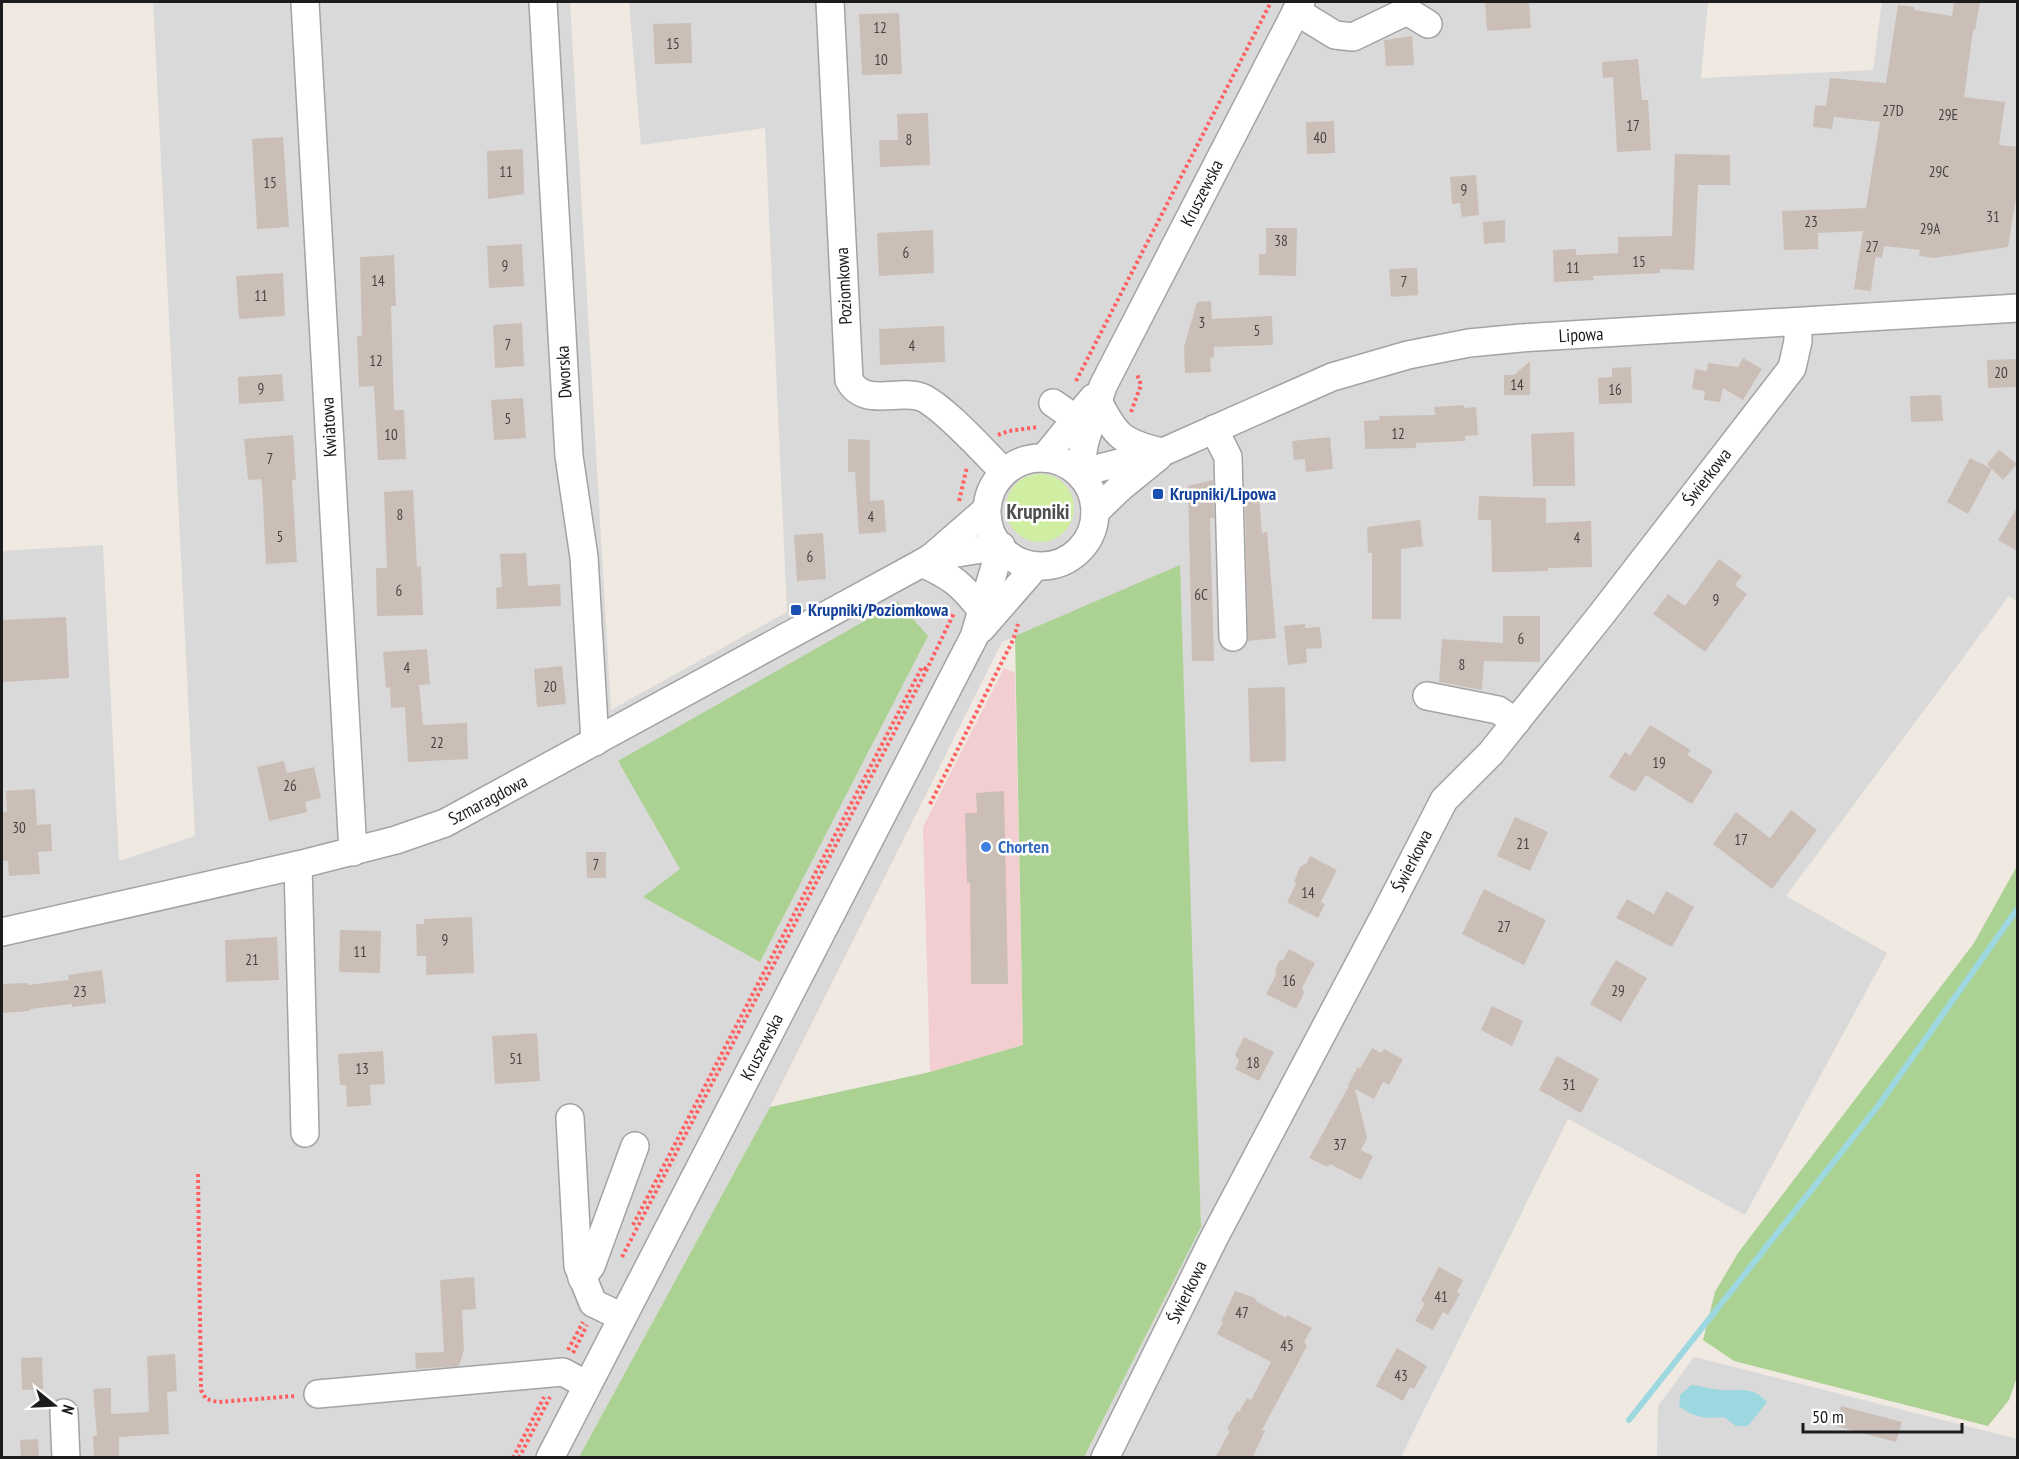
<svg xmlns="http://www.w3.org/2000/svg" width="2019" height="1459" font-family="'PT Sans Narrow',sans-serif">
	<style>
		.residential { fill: #dad9d9 }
		.commercial { fill: #f2ced0 }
		.grass { fill: #cfeea1 }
		.forest { fill: #abd292 }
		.water { fill: #9dd8e1 }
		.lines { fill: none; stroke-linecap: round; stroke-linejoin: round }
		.stream { stroke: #9dd8e1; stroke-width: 6 }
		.building { fill: #cbbeb7 }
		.minor-casing { stroke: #a3a3a3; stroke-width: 30 }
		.path { stroke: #ff6162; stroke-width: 4; stroke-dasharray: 3 3; stroke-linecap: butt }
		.minor { stroke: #fff; stroke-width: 27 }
		.transit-dot { fill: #1a4fb4; stroke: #fff; stroke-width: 2 }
		.shop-dot { fill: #3f7fe0; stroke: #fff; stroke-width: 2 }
		.labels { text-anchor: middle; stroke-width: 5; stroke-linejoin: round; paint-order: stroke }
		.number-label { font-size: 15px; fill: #484443 }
		.street-label { font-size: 18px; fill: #1c1c1c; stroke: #fff }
		.transit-label { font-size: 18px; font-weight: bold; fill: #164399; stroke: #fff; text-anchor: start }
		.shop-label { font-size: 18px; font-weight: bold; fill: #366cbe; stroke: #fff; text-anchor: start }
		.quarter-label { font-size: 21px; font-weight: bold; fill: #4f4f4f; stroke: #fff }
	</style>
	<rect width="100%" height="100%" fill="#efe9e1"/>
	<g class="residential">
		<polygon points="153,2 570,2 611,710 787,612 765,128 641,145 629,2 1708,2 1701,78 1873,70 1882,2 2017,2 2017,602 2009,596 1786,896 1887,953 1745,1215 1568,1119 1401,1457 1084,1457 1201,1227 1179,566 1002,642 770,1107 579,1457 2,1458 2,551 103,545 119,861 195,836"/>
		<polygon points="1694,1357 2018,1439 2017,1457 1657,1458 1658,1406"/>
	</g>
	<polygon class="commercial" points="1004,668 1015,673 1023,1045 930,1072 923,827"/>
	<circle class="grass" cx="1040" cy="508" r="34"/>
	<g class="forest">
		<polygon points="1180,565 1201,1227 1084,1457 579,1457 770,1107 930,1072 1023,1045 1015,636"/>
		<polygon points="898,602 928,636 760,962 643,897 680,869 618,761"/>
		<polygon points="2017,866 2018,1374 2009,1400 1988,1426 1734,1361 1703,1340 1715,1292 1738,1253 1974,943"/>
	</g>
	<path class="water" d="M 1691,1385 C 1702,1386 1711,1389 1721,1390 C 1739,1391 1753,1386 1767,1402 L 1748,1426 L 1736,1426 L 1724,1417 C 1706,1419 1694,1418 1679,1406 L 1680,1395 Z"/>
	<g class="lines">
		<polyline class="stream" points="1629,1420 1878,1106 2018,908"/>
	</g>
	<g class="building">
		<polygon points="1485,2 1529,2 1531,28 1487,31"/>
		<polygon points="1954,2 1980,2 1975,30 1973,30 1964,97 2005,102 1999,145 2018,147 2018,186 2008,247 1934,258 1919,256 1920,250 1884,246 1882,258 1876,257 1875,260 1871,291 1854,289 1863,231 1818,233 1818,249 1784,250 1782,211 1866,208 1880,122 1834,117 1832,129 1813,127 1815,105 1826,106 1830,78 1886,83 1898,5 1914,7 1914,10 1952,16"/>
		<polygon points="899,13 902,74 862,75 859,14"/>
		<polygon points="691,23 692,63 655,64 653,24"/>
		<polygon points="1412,36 1414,65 1386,66 1384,40"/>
		<polygon points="1638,59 1642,100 1648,100 1651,150 1617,152 1613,77 1603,78 1602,62"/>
		<polygon points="928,113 930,165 880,167 879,140 898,140 897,114"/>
		<polygon points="1334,121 1335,153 1307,154 1306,122"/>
		<polygon points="283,137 289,227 257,229 252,139"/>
		<polygon points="523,149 524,194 488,199 487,151"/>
		<polygon points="1675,154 1730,155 1730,185 1698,185 1694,270 1660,269 1660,273 1593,276 1594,280 1554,282 1553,250 1576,249 1576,255 1618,253 1618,237 1672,236"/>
		<polygon points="1476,175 1479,215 1462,217 1460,203 1452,204 1450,177"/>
		<polygon points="1505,220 1505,242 1484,244 1483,222"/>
		<polygon points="1266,228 1297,228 1296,276 1259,275 1259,254 1266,254"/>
		<polygon points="933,230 934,273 879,276 877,233"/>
		<polygon points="522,244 524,286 489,288 487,246"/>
		<polygon points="394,255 396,306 391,306 394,410 404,410 406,459 378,460 374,386 359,387 357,336 362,336 360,257"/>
		<polygon points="1411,268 1417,268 1418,295 1391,297 1389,269"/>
		<polygon points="283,273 285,316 239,319 236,276"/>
		<polygon points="1211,301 1212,319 1272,316 1273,345 1214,347 1214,357 1210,358 1211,372 1185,373 1184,347 1197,302"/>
		<polygon points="522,323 524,366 495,368 493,325"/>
		<polygon points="944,326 945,362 880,365 879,329"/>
		<polygon points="1743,358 1762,369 1743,400 1723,388 1720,402 1704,400 1705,391 1692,389 1695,369 1707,371 1708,363 1738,367"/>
		<polygon points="2018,359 2018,387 1988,388 1987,360"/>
		<polygon points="1530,361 1530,395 1504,395 1504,375 1514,375"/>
		<polygon points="1631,367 1632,403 1599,404 1598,378 1612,377 1612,368"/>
		<polygon points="282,374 284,401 239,404 238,377"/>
		<polygon points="1941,395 1943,421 1911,422 1910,396"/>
		<polygon points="523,398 526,438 494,440 491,400"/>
		<polygon points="1464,405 1464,408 1476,407 1478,435 1465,436 1465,441 1416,443 1416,448 1365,449 1364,421 1380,420 1379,416 1435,415 1434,407"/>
		<polygon points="1574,432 1575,486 1533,486 1531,434"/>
		<polygon points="293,435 296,480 292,480 297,562 266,564 262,483 261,479 248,480 244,439"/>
		<polygon points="1330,437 1333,469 1306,472 1305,459 1294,460 1292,441"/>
		<polygon points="848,439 870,440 870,501 884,500 886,532 859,534 855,472 848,472"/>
		<polygon points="1999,450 2017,464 2003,480 1992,469 1968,514 1947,502 1970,458 1992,469 1987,464"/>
		<polygon points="1213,480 1214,518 1210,518 1214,661 1192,661 1188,486"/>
		<polygon points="413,490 417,567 421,566 423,615 377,616 376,568 387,568 384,492"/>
		<polygon points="1479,496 1546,498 1546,523 1591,521 1592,567 1548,568 1548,571 1492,572 1491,520 1478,520"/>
		<polygon points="1259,497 1262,533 1267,532 1276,638 1248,641 1245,499"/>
		<polygon points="2018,506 2018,551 1998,540"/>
		<polygon points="1420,520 1423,546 1401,549 1401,619 1372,619 1372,553 1368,553 1367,527"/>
		<polygon points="823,533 826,579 797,581 794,535"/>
		<polygon points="526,553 528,586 560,584 561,606 497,609 496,588 502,587 500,554"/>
		<polygon points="1719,559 1742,576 1735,585 1747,594 1705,652 1653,614 1668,594 1685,606"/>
		<polygon points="1503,616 1540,616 1540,662 1484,661 1482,690 1439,682 1442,639 1503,643"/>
		<polygon points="66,617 69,678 2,682 2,620"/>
		<polygon points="1305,624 1305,628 1320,627 1322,648 1306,649 1307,663 1288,665 1284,626"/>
		<polygon points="427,649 430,684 419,685 423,725 467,723 468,759 408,762 405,707 391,708 390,687 386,688 383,652"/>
		<polygon points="562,666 566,704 537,707 534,669"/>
		<polygon points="1285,687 1286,761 1250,762 1248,688"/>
		<polygon points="1650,725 1691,750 1687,755 1713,771 1692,804 1646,775 1635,792 1609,777 1625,752 1630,756"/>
		<polygon points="284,761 287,773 314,767 321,798 305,802 307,812 269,821 257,767"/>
		<polygon points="35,789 37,825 51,824 52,851 38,852 40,874 9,876 8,861 2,861 2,812 7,812 6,791"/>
		<polygon points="1004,791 1008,984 971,984 970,883 967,883 965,813 977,813 976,793"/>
		<polygon points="1791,810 1817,830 1772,889 1713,844 1736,812 1770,838"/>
		<polygon points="1515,817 1548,832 1530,871 1497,856"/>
		<polygon points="586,852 606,852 606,878 587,878"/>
		<polygon points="1310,856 1337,870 1321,902 1325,904 1318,918 1287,902 1296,884 1294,882 1300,867 1307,863"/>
		<polygon points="1484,889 1546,920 1524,965 1462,934"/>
		<polygon points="1666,891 1694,907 1672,947 1616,918 1627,899 1654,914"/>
		<polygon points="472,917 474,973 426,975 426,956 417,956 416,924 424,924 424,919"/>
		<polygon points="340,930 381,931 380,973 339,972"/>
		<polygon points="277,937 279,980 226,982 225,940"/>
		<polygon points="1289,949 1315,963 1302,988 1304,993 1296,1009 1266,994 1276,975 1275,971 1279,961 1283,960"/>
		<polygon points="1616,960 1647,978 1621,1022 1590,1004"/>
		<polygon points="102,970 106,1003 72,1007 72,1004 30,1009 30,1011 2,1013 2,984 28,983 28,985 69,980 68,975"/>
		<polygon points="1492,1006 1523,1021 1512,1046 1481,1030"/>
		<polygon points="537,1033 540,1081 495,1084 492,1036"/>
		<polygon points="1244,1037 1274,1052 1259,1081 1235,1069 1239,1060 1235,1055"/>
		<polygon points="1372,1048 1381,1053 1384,1049 1403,1059 1389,1085 1383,1082 1374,1099 1355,1089 1367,1138 1361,1150 1373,1156 1361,1180 1330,1164 1328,1167 1309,1158 1349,1086 1348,1085 1358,1067 1360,1069"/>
		<polygon points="383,1051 385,1084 370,1085 371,1105 347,1107 346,1085 340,1085 338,1054"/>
		<polygon points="1557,1056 1599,1079 1581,1113 1539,1090"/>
		<polygon points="1439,1267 1463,1280 1457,1292 1460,1294 1448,1315 1443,1312 1433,1330 1415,1321 1425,1303 1421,1301"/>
		<polygon points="474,1277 476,1309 462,1310 464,1350 459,1366 416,1369 415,1353 444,1352 440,1280"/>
		<polygon points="1235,1291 1255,1298 1256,1301 1286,1318 1287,1315 1312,1328 1304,1342 1307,1346 1262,1430 1265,1431 1252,1458 1215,1458 1230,1431 1227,1429 1237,1411 1239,1412 1247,1398 1251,1400 1271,1362 1217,1334 1223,1322 1221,1321"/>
		<polygon points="1397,1348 1427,1366 1414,1389 1410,1387 1403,1401 1376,1386"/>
		<polygon points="175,1354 177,1391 167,1392 169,1434 119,1437 119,1458 94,1458 93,1436 97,1436 93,1389 111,1388 111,1414 149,1412 147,1356"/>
		<polygon points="42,1357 43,1389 22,1390 21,1358"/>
		<polygon points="1841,1406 1902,1422 1896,1442 1836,1426"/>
		<polygon points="38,1439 39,1458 21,1458 20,1440"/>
	</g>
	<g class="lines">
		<g class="minor-casing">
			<g id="minor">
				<polyline points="305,2 353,852"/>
				<polyline points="543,2 569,456 584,557 595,742"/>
				<path d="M 830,2 L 849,380 C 864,408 897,389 921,397 C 942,405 986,454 1004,472"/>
				<polyline points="1296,11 1335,35 1353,37 1407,11 1428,24"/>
				<path d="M 1098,401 C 1116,437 1123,443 1162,452"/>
				<polyline points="1053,403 1076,419"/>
				<polyline points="1214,429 1228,457 1233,637"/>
				<polyline points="1044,458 1093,398"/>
				<circle cx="1041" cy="512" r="54"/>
				<polyline points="1079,473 1163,452 1332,377 1408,355 1469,343 1521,338 2018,308"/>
				<polyline points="1079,473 1085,441 1103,386 1301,2"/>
				<polyline points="1095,512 1121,487 1158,457"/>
				<polyline points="932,557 1001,546"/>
				<path d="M 922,563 C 952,577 962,584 982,611"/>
				<polyline points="981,629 1035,567"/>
				<polyline points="1427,696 1498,710 1516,722"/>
				<polyline points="298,865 305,1133"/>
				<polyline points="2,932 298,865 396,840 445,823 922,563 932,557 986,510"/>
				<polyline points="570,1118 578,1266 593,1303 622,1317"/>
				<polyline points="582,1278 591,1266 635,1146"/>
				<polyline points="318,1394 563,1372 587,1385"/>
				<polyline points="64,1413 66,1458"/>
				<polyline points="550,1458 974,637 1001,546"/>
				<polyline points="1105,1458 1214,1238 1387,911 1444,800 1491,753 1601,615 1792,368 1798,341 1798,322"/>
			</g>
		</g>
		<g class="path">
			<polyline points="1076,381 1271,2"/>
			<polyline points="1131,412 1141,385 1137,374"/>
			<polyline points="998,435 1009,431 1038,427"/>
			<polyline points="959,501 967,467"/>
			<polyline points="930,804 1013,640 1018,624"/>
			<polyline points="198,1174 201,1390 206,1399 218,1402 296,1396"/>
			<polyline points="633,1225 922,667 928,670"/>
			<polyline points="622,1257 927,669 954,613"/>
			<polyline points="568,1350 583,1322"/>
			<polyline points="573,1353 587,1325"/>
			<polyline points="513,1458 544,1397"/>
			<polyline points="519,1458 550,1397"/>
		</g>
		<use href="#minor" class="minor"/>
	</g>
	<g class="transit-dot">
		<rect x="1152" y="488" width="12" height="12" rx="3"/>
		<rect x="790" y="604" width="12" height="12" rx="3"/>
	</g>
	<circle class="shop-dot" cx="986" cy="847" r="6"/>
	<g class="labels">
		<g class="number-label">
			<text x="880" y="33">12</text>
			<text x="673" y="49">15</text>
			<text x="881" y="65">10</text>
			<text x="1893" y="116">27D</text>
			<text x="1948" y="120">29E</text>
			<text x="1633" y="131">17</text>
			<text x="1320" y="143">40</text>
			<text x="909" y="145">8</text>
			<text x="506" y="177">11</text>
			<text x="1939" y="177">29C</text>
			<text x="270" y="188">15</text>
			<text x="1464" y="195">9</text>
			<text x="1993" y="222">31</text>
			<text x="1811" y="227">23</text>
			<text x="1930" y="234">29A</text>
			<text x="1281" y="246">38</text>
			<text x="1872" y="252">27</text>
			<text x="906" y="258">6</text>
			<text x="1639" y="267">15</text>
			<text x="505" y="271">9</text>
			<text x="1573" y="273">11</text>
			<text x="378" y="286">14</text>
			<text x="1404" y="287">7</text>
			<text x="261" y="301">11</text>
			<text x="1202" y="328">3</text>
			<text x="1257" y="336">5</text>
			<text x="508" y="350">7</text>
			<text x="912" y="351">4</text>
			<text x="376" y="366">12</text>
			<text x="2001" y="378">20</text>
			<text x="1517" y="390">14</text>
			<text x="261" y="394">9</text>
			<text x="1615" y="395">16</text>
			<text x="508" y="424">5</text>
			<text x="1398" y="439">12</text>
			<text x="391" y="440">10</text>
			<text x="270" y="464">7</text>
			<text x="400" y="520">8</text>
			<text x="871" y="522">4</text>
			<text x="280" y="542">5</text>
			<text x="1577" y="543">4</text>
			<text x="810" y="562">6</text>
			<text x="399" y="596">6</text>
			<text x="1201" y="600">6C</text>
			<text x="1716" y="605">9</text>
			<text x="1521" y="644">6</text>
			<text x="1462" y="670">8</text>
			<text x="407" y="673">4</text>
			<text x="550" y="692">20</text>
			<text x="437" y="748">22</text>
			<text x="1659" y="768">19</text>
			<text x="290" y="791">26</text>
			<text x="19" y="833">30</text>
			<text x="1741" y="845">17</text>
			<text x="1523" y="849">21</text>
			<text x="596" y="870">7</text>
			<text x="1308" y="898">14</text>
			<text x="1504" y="932">27</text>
			<text x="445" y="945">9</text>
			<text x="360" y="957">11</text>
			<text x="252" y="965">21</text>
			<text x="1289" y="986">16</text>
			<text x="1618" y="996">29</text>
			<text x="80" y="997">23</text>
			<text x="516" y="1064">51</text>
			<text x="1253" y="1068">18</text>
			<text x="362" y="1074">13</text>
			<text x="1569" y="1090">31</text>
			<text x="1340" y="1150">37</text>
			<text x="1441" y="1302">41</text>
			<text x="1242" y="1318">47</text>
			<text x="1287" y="1351">45</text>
			<text x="1401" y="1381">43</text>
		</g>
		<g class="street-label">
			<text transform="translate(1202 193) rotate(-63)" y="6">Kruszewska</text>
			<text transform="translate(844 286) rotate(-93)" y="6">Poziomkowa</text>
			<text transform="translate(1581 335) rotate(-3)" y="6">Lipowa</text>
			<text transform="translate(564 372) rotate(-93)" y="6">Dworska</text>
			<text transform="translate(329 427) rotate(-93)" y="6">Kwiatowa</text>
			<text transform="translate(1707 477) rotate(-52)" y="6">Świerkowa</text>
			<text transform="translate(488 800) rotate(-28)" y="6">Szmaragdowa</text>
			<text transform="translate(1412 861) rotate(-63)" y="6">Świerkowa</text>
			<text transform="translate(762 1047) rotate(-63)" y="6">Kruszewska</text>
			<text transform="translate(1187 1292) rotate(-64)" y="6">Świerkowa</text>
		</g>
		<g class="transit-label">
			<text x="1170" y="500">Krupniki/Lipowa</text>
			<text x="808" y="616">Krupniki/Poziomkowa</text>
		</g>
		<g class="shop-label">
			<text x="998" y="853">Chorten</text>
		</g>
		<g class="quarter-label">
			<text x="1038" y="519">Krupniki</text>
		</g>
	</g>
	<rect width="2019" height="1459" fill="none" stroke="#1c1c1c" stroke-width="6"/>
	<g transform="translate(54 1405) rotate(108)" stroke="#ffffff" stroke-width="4.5" paint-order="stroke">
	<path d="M0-4.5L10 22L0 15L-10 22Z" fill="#1c1c1c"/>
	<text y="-9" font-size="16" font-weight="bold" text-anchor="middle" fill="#1c1c1c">N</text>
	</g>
	<path d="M1803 1423v9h159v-9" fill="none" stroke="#1c1c1c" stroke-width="3"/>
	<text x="1812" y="1423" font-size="18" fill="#1c1c1c" stroke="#ffffff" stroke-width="4.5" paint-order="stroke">50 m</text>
</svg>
